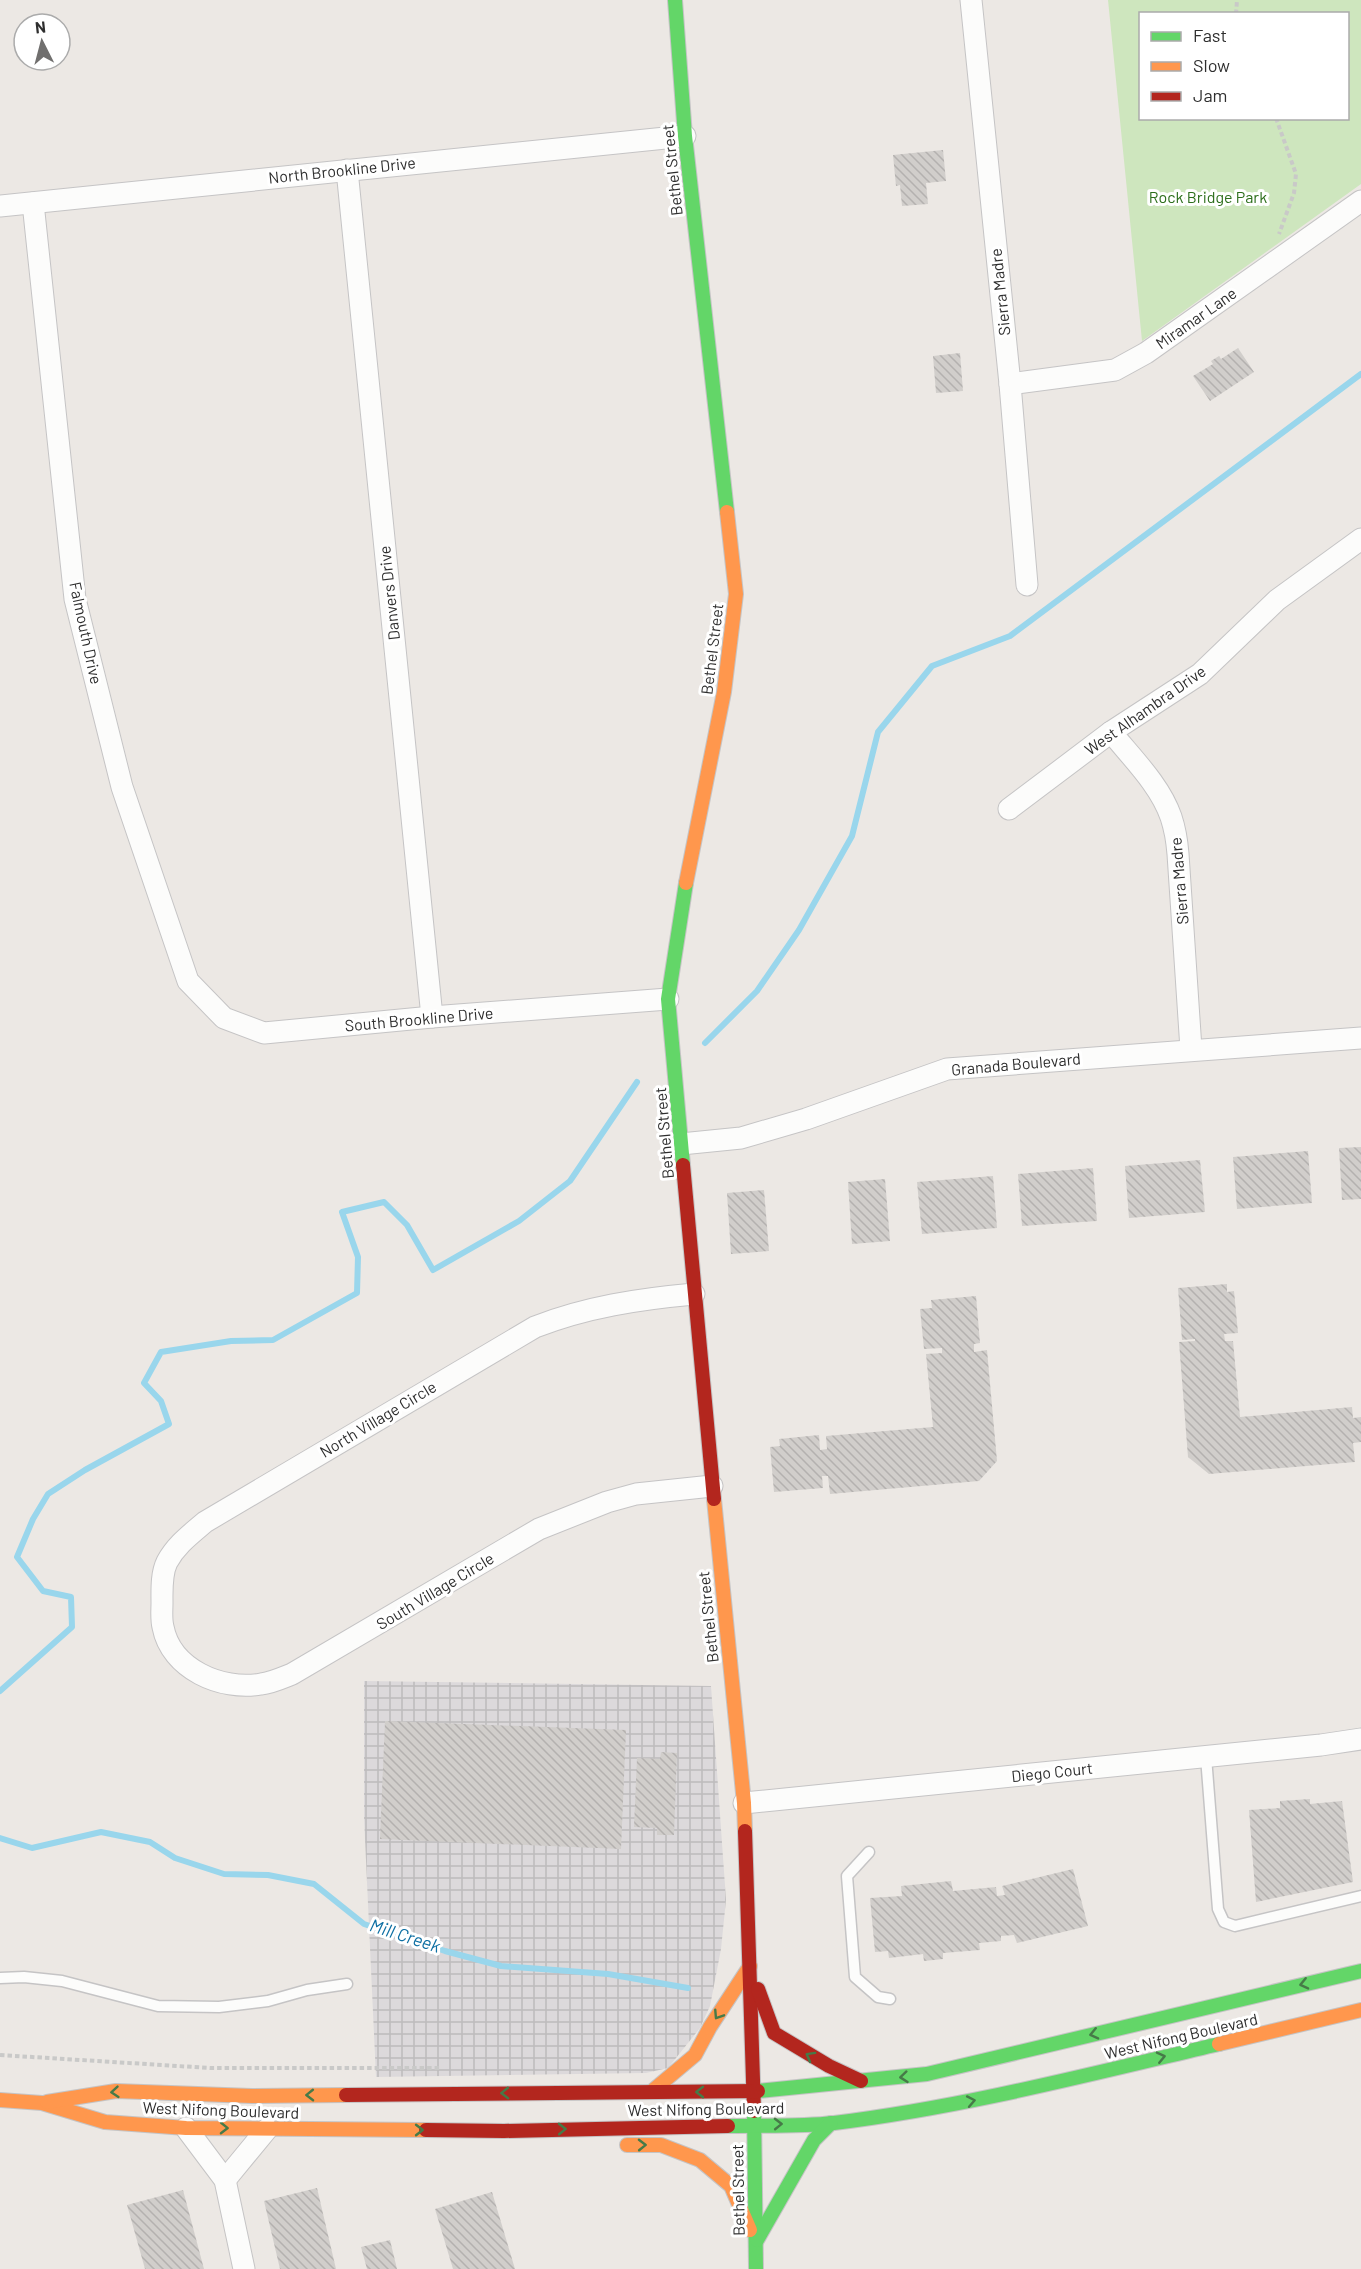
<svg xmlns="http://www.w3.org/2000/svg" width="1361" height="2269" font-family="Barlow,sans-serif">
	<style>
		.industrial { fill: url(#industrial-grid) }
		.grass { fill: #cee6be; fill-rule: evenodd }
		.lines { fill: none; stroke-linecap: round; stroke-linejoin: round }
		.stream { stroke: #99d6ec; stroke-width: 6 }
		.building { fill: url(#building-back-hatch) }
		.lane-casing { stroke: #c5c4c5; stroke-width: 13 }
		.street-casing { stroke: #c5c4c5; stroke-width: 23 }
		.fast-casing { stroke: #c5c4c5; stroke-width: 16 }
		.slow-casing { stroke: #c5c4c5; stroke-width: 16 }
		.jam-casing { stroke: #c5c4c5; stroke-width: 16 }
		.path { stroke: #c9c9c8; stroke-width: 4; stroke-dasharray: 4.5 3; stroke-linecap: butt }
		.lane { stroke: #fcfcfb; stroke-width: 10 }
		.street { stroke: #fcfcfb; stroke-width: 21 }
		.fast { stroke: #63d668; stroke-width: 14 }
		.slow { stroke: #ff974d; stroke-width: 14 }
		.jam { stroke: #b3261e; stroke-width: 14 }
		.oneway { stroke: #467a48 }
		.labels { text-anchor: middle; stroke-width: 6; stroke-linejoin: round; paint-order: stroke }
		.street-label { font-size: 16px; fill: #2e2e2e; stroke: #fff }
		.park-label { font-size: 16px; fill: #2c6e1b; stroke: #fff }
		.water-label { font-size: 18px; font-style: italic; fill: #0d6fa3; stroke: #fff }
	</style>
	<defs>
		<pattern id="industrial-grid" width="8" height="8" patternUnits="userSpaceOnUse" patternTransform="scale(1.5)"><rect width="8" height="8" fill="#dcd9db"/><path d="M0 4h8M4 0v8" fill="none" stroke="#bdbbbc"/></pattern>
		<pattern id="building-back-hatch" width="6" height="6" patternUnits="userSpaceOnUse" patternTransform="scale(1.5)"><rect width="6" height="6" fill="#d1cecb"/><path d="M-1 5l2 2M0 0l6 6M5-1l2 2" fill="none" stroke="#b4b1af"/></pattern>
	</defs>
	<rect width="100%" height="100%" fill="#ece8e4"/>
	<polygon class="industrial" points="364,1681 711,1686 726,1900 721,1949 710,2006 700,2028 668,2068 646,2073 376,2077 364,1817"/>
	<path class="grass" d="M 1108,0 L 1361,0 L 1361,184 L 1142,341 ZM 1140,14 L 1348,14 L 1348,118 L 1140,118 Z"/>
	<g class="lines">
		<g class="stream">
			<polyline points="705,1043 757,991 799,930 852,836 878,732 932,666 1010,636 1361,374"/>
			<polyline points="0,1691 72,1627 71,1597 43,1591 17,1557 33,1519 48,1494 85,1470 169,1424 161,1401 144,1383 161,1352 231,1341 273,1340 357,1293 358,1257 342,1212 384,1202 407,1225 433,1270 519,1221 570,1181 637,1082"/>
			<polyline points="0,1838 32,1848 101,1832 150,1842 175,1858 224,1874 268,1875 314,1884 364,1924 445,1951 501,1966 608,1974 688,1988"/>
		</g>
	</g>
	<g class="building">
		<polygon points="943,150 946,181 926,183 928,204 902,206 900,185 896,186 893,155"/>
		<polygon points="1238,348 1254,372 1210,401 1193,376 1213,364 1211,361 1219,356 1221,359"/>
		<polygon points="960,353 963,391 936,393 933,356"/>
		<polygon points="1361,1147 1361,1199 1342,1200 1339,1148"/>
		<polygon points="1308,1151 1312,1203 1237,1209 1233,1157"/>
		<polygon points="1200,1160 1205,1212 1129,1218 1125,1166"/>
		<polygon points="1093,1168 1097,1221 1022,1226 1018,1174"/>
		<polygon points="993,1176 997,1228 922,1234 917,1182"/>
		<polygon points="885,1179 890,1241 852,1244 848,1182"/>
		<polygon points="764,1190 769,1251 731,1254 727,1193"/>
		<polygon points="1227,1284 1227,1292 1234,1291 1238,1333 1224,1334 1225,1341 1233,1341 1240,1417 1352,1407 1353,1418 1361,1417 1361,1442 1353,1443 1355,1462 1209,1474 1188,1457 1179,1342 1195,1341 1195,1339 1182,1340 1178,1288"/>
		<polygon points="976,1296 980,1343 974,1344 974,1352 987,1350 997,1461 979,1481 830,1494 828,1476 822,1476 823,1488 774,1492 770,1447 780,1446 779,1439 819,1435 820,1450 827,1449 826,1436 933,1427 926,1354 942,1353 942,1348 924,1349 920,1309 932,1308 931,1300"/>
		<polygon points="385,1721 626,1730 621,1849 380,1839"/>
		<polygon points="661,1752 677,1753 674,1835 657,1835 657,1828 634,1827 637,1758 660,1759"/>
		<polygon points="1310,1799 1310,1804 1342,1801 1353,1882 1256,1902 1249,1810 1280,1808 1280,1801"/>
		<polygon points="1073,1869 1088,1926 1017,1943 1014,1935 1001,1936 1001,1941 979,1943 980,1950 943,1953 943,1959 924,1961 923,1954 889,1958 888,1951 875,1952 870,1898 902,1896 901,1886 951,1881 953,1891 996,1887 997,1896 1005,1895 1002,1886"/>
		<polygon points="317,2188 336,2269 280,2269 264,2201"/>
		<polygon points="183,2190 204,2269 145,2269 127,2205"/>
		<polygon points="492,2192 515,2269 453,2269 435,2209"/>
		<polygon points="390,2240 397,2269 367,2269 361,2247"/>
	</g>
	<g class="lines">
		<g class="lane-casing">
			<g id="lane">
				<polyline points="1206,1757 1218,1909 1224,1922 1235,1926 1361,1896"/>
				<polyline points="869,1852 847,1876 855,1977 878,1997 890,1999"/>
				<polyline points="0,1978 24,1977 62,1981 158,2006 219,2007 268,2001 307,1990 347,1984"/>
			</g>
		</g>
		<g class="street-casing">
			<g id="street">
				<polyline points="971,0 1010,384 1027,585"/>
				<polyline points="347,170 432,1017"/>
				<polyline points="33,203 75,599 122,787 188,981 224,1018 264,1033 432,1017 668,999"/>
				<polyline points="0,206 685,136"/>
				<polyline points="1010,384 1115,370 1146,353 1361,201"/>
				<path d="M 1111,732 C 1132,758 1160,785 1171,817 C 1175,829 1177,841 1178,854 L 1191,1049"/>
				<polyline points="1009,809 1111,732 1200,674 1277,600 1361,539"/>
				<polyline points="681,1144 741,1138 806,1119 947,1069 1361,1038"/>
				<path d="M 694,1294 C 639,1299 586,1307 535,1327 L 205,1522 C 191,1534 176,1545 167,1562 C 161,1574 162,1591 162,1603 C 162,1611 161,1619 163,1627 C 171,1669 221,1691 261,1684 C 271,1683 282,1678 292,1674 L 539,1529 L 607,1502 L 636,1494 L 712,1486"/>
				<polyline points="744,1803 1321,1745 1361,1739"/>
				<polyline points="186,2128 225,2180 244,2269"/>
				<polyline points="225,2180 267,2129"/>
			</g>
		</g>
		<g class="fast-casing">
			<g id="fast">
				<polyline points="675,0 685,136 727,512"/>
				<polyline points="683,1165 668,999 686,883"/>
				<polyline points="758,2091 927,2074 1361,1971"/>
				<polyline points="754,2111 756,2269"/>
				<path d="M 728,2126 C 763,2125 799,2127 834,2123 C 964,2107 1091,2074 1219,2044"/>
				<polyline points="757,2240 814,2140 831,2123"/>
			</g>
		</g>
		<g class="slow-casing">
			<g id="slow">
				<polyline points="686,883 724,692 736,594 727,512"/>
				<polyline points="714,1499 744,1803 745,1831"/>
				<polyline points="1219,2044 1361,2010"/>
				<polyline points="651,2092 695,2055 710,2027 750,1966"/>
				<polyline points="0,2100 42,2103 105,2122 186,2128 426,2130"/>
				<polyline points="47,2102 116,2091 252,2096 346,2095"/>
				<polyline points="627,2145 661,2145 700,2160 731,2186 750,2230"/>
			</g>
		</g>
		<g class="jam-casing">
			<g id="jam">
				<polyline points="683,1165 714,1499"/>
				<polyline points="745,1831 754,2111"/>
				<polyline points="758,1989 774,2033 829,2066 861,2081"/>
				<polyline points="346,2095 758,2091"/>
				<polyline points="426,2130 504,2131 728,2126"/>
			</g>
		</g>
		<g class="path">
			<polyline points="1236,14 1237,0"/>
			<polyline points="1276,118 1296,174 1294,193 1279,234"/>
			<polyline points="0,2055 210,2068 441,2068"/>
		</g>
		<use href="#lane" class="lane"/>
		<use href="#street" class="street"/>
		<use href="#fast" class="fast"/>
		<use href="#slow" class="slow"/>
		<use href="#jam" class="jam"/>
	</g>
	<defs><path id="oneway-chevron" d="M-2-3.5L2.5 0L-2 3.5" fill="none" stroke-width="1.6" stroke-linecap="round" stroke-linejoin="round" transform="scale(1.5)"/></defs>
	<g class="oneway">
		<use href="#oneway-chevron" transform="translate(1304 1984) rotate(167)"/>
		<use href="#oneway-chevron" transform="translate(718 2015) rotate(123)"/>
		<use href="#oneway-chevron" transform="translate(1094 2034) rotate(167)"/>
		<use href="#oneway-chevron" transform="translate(810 2056) rotate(-151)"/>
		<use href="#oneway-chevron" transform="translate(1161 2057) rotate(-13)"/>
		<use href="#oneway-chevron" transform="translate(904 2077) rotate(174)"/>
		<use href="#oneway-chevron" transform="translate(115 2092) rotate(175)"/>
		<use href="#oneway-chevron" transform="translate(700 2092) rotate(180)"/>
		<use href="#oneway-chevron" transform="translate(505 2093) rotate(179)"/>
		<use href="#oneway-chevron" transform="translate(310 2095) rotate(179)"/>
		<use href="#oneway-chevron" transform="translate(971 2101) rotate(-11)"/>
		<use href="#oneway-chevron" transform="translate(778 2124) rotate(-1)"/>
		<use href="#oneway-chevron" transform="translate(224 2128) rotate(1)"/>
		<use href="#oneway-chevron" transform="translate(562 2129) rotate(-1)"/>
		<use href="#oneway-chevron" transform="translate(419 2130)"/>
		<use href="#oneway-chevron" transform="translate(642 2145) rotate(-1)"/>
	</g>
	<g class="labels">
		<g class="street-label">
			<text transform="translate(342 170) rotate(-6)" y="6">North Brookline Drive</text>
			<text transform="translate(672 170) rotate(-96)" y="6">Bethel Street</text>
			<text transform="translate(1000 292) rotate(-96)" y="6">Sierra Madre</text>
			<text transform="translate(1196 318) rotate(-35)" y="6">Miramar Lane</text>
			<text transform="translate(389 593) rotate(-96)" y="6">Danvers Drive</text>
			<text transform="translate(86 633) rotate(78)" y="6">Falmouth Drive</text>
			<text transform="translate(712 649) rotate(-83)" y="6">Bethel Street</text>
			<text transform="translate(1145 710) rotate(-35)" y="6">West Alhambra Drive</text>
			<text transform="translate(1179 881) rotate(-95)" y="6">Sierra Madre</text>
			<text transform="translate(419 1019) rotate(-5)" y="6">South Brookline Drive</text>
			<text transform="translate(1016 1064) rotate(-5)" y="6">Granada Boulevard</text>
			<text transform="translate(664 1133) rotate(-95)" y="6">Bethel Street</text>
			<text transform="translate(378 1419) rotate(-31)" y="6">North Village Circle</text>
			<text transform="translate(435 1591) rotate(-31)" y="6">South Village Circle</text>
			<text transform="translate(708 1617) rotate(-96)" y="6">Bethel Street</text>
			<text transform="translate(1052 1772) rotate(-6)" y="6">Diego Court</text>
			<text transform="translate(1181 2036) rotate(-13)" y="6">West Nifong Boulevard</text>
			<text transform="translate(706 2109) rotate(-1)" y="6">West Nifong Boulevard</text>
			<text transform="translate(221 2110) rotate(2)" y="6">West Nifong Boulevard</text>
			<text transform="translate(738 2190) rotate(-91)" y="6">Bethel Street</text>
		</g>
		<g class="park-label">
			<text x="1208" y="203">Rock Bridge Park</text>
		</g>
		<g class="water-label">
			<text transform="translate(405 1936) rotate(18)" y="6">Mill Creek</text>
		</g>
	</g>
	<rect x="1139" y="12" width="210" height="108" fill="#ffffff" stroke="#ababab" stroke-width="1.5"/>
	<rect x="1151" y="32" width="30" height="9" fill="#63d668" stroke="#ababab" stroke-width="1.5"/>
	<text x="1193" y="42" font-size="18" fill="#2e2e2e">Fast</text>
	<rect x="1151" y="62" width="30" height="9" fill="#ff974d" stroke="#ababab" stroke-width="1.5"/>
	<text x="1193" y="72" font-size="18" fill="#2e2e2e">Slow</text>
	<rect x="1151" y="92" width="30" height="9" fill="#b3261e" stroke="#ababab" stroke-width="1.5"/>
	<text x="1193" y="102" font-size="18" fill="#2e2e2e">Jam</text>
	<g transform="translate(42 42) rotate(354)"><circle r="28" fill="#ffffff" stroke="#ababab" stroke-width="1.5"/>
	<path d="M0-4.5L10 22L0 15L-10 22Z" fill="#706f6e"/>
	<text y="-9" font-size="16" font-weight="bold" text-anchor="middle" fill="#2e2e2e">N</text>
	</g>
</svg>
